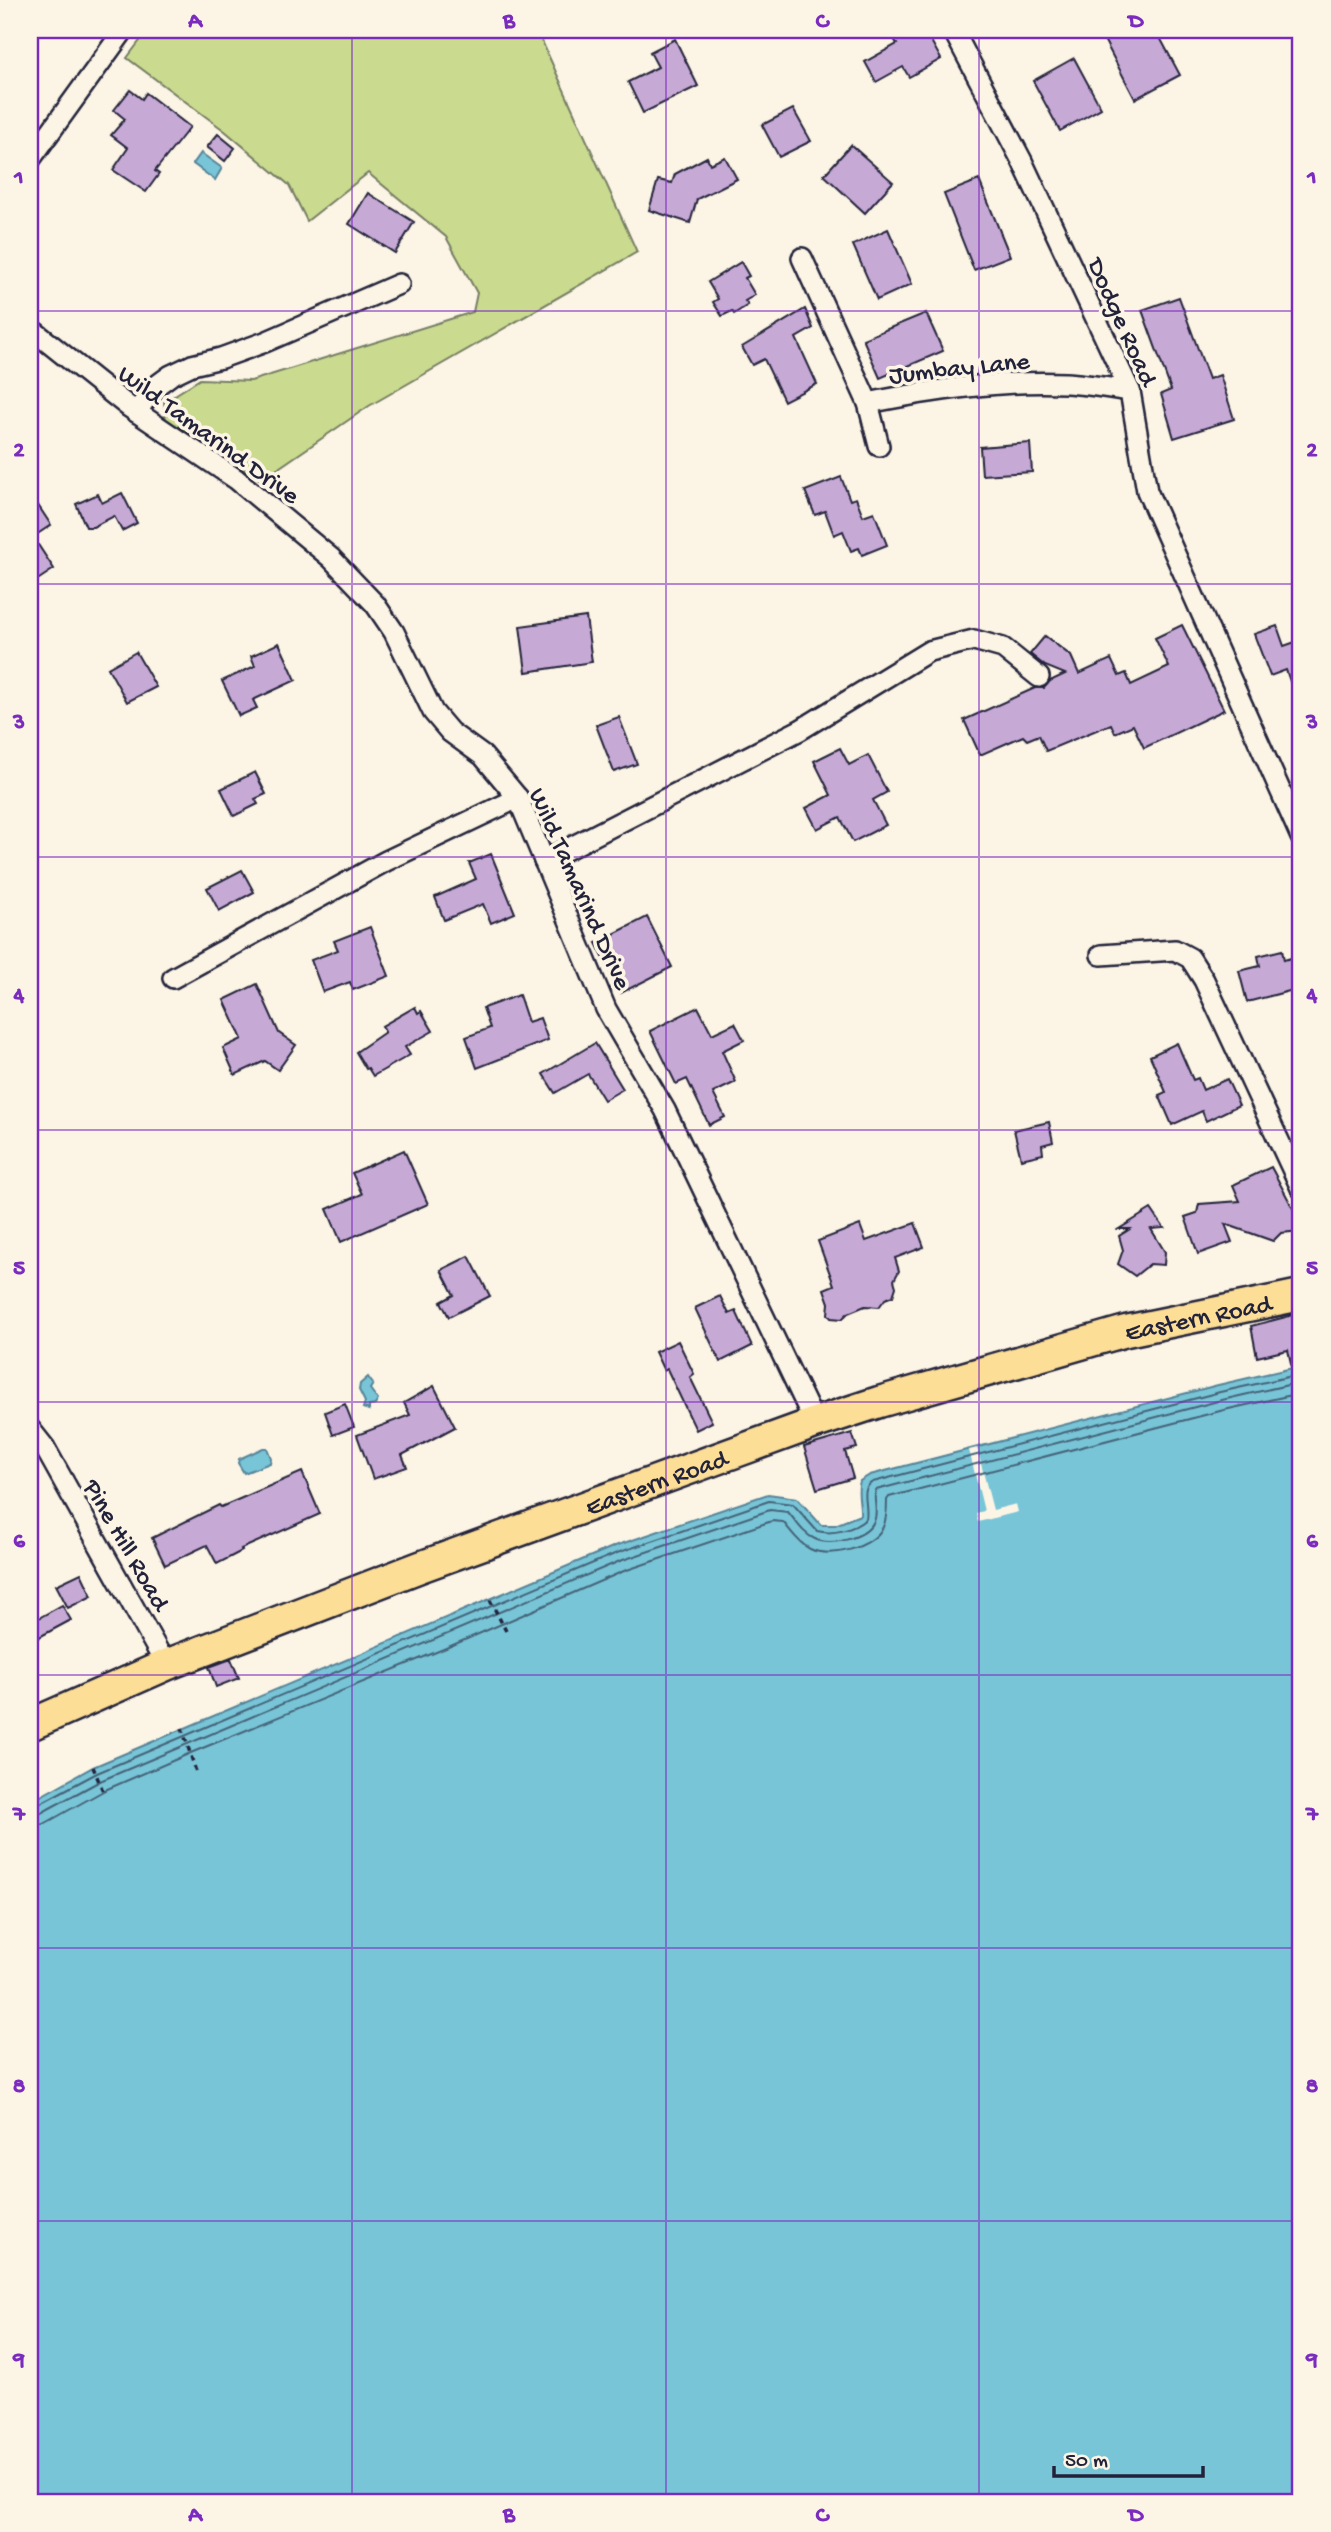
<svg xmlns="http://www.w3.org/2000/svg" width="1331" height="2532" font-family="'Gochi Hand',sans-serif">
	<style>
		.green { fill: #cadb8f; stroke: #767e65; stroke-width: 2 }
		.water { fill: #78c5d7; stroke: #568499; stroke-width: 2 }
		.pier { fill: #fcf5e5 }
		.lines { fill: none; stroke-linecap: round; stroke-linejoin: round }
		.shore { stroke: #446379; stroke-width: 2 }
		.building { fill: #c7a9d6; stroke: #22223b; stroke-width: 2 }
		.minor-casing { stroke: #22223b; stroke-width: 24 }
		.highway-casing { stroke: #22223b; stroke-width: 35 }
		.path { stroke: #22223b; stroke-width: 3.5; stroke-dasharray: 5 5; stroke-linecap: butt }
		.minor { stroke: #fcf5e5; stroke-width: 19 }
		.highway { stroke: #fcde96; stroke-width: 30 }
		.grid { fill: none; stroke: #7b2cbf; stroke-width: 2; stroke-opacity: 0.55 }
		.labels { text-anchor: middle; stroke-width: 7; stroke-linejoin: round; paint-order: stroke }
		.street-label { font-size: 26px; fill: #22223b; stroke: #fcf5e5 }
		.neatline { fill: none; stroke: #7b2cbf; stroke-width: 2.5 }
		.grid-label { font-size: 23px; text-anchor: middle; font-weight: bold; fill: #7b2cbf }
	</style>
	<rect width="100%" height="100%" fill="#fcf5e5"/>
	<filter id="ink" filterUnits="userSpaceOnUse"><feTurbulence type="fractalNoise" baseFrequency=".0143" numOctaves="2"/><feDisplacementMap in="SourceGraphic" scale="14" xChannelSelector="R" yChannelSelector="G"/><feConvolveMatrix kernelMatrix="1 2 1 2 8 2 1 2 1" color-interpolation-filters="sRGB"/></filter>
	<g filter="url(#ink)">
		<polygon class="green" points="148,30 537,30 637,252 369,406 261,480 166,421 164,402 200,379 251,381 473,312 477,293 446,237 368,173 307,221 289,185 225,131 127,58"/>
		<g class="water">
			<polygon points="201,153 222,168 215,180 193,164"/>
			<path d="M 1301,1366 L 1301,2502 L 30,2502 L 30,1802 L 93,1767 L 615,1546 L 768,1494 L 797,1498 L 821,1525 L 835,1525 L 860,1515 C 861,1503 856,1493 860,1481 L 870,1475 L 1218,1385 Z"/>
			<polygon points="368,1377 373,1384 370,1389 378,1400 375,1405 369,1406 369,1410 363,1408 365,1402 359,1390 360,1384"/>
			<polygon points="263,1448 267,1448 271,1458 270,1463 244,1473 238,1463 239,1459"/>
		</g>
		<polygon class="pier" points="977,1448 993,1510 1016,1504 1018,1512 978,1522 976,1513 984,1511 969,1450"/>
		<g class="lines">
			<g class="shore">
				<path d="M 30,1807 L 35,1806 L 97,1773 L 617,1553 L 769,1501 L 793,1504 L 817,1531 C 833,1535 853,1530 866,1519 C 869,1505 859,1489 873,1482 L 1220,1392 L 1292,1376"/>
				<path d="M 30,1816 L 39,1814 L 100,1781 L 620,1561 L 770,1510 L 788,1512 C 796,1521 803,1534 815,1539 C 830,1547 867,1538 874,1521 C 879,1511 872,1498 876,1490 L 1222,1400 L 1301,1382"/>
				<path d="M 30,1827 L 44,1824 L 105,1790 L 193,1752 L 446,1648 L 624,1571 L 772,1521 L 783,1522 C 791,1531 798,1543 810,1549 C 830,1559 873,1548 883,1527 C 887,1519 887,1509 887,1500 L 889,1497 L 1224,1410 L 1301,1393"/>
			</g>
		</g>
		<g class="building">
			<polygon points="889,30 925,30 941,59 909,77 903,67 876,82 865,62 897,44"/>
			<polygon points="1099,30 1124,30 1128,37 1142,30 1156,30 1180,75 1135,99"/>
			<polygon points="675,39 698,86 643,113 628,82 658,67 650,52"/>
			<polygon points="1074,58 1101,108 1060,131 1033,81"/>
			<polygon points="130,90 142,99 146,93 190,127 155,171 159,174 146,192 113,170 128,148 111,135 125,119 114,110"/>
			<polygon points="793,109 811,141 779,157 762,125"/>
			<polygon points="218,134 235,148 225,161 207,147"/>
			<polygon points="851,145 893,182 865,213 824,175"/>
			<polygon points="707,157 710,164 725,157 737,179 697,199 690,223 649,210 658,180 672,183 675,174"/>
			<polygon points="979,180 1010,256 974,270 944,194"/>
			<polygon points="368,193 414,222 395,253 349,224"/>
			<polygon points="888,229 912,284 877,300 853,245"/>
			<polygon points="741,262 749,276 745,278 755,295 745,301 748,305 734,314 732,311 722,316 713,302 718,299 708,282"/>
			<polygon points="1179,297 1209,379 1220,375 1234,419 1174,438 1161,394 1171,390 1142,310"/>
			<polygon points="805,309 813,328 796,338 817,384 784,401 764,359 752,365 742,347"/>
			<polygon points="926,313 943,351 880,378 863,339"/>
			<polygon points="1030,443 1032,472 982,475 980,447"/>
			<polygon points="841,477 850,500 856,498 863,516 874,512 887,545 862,555 859,548 851,551 843,531 834,535 825,511 815,515 805,491"/>
			<polygon points="30,493 51,525 33,537 54,569 30,585"/>
			<polygon points="122,493 137,523 122,531 114,516 93,527 86,527 76,504 98,494 102,503"/>
			<polygon points="586,617 592,662 526,672 520,626"/>
			<polygon points="1182,625 1224,710 1144,748 1133,725 1115,733 1111,724 1046,751 1039,735 1027,740 1023,736 980,755 964,720 1035,688 1044,688 1050,681 1065,674 1045,666 1030,654 1045,636 1071,656 1079,674 1111,659 1119,676 1126,673 1131,685 1169,667 1155,638"/>
			<polygon points="1277,626 1284,646 1301,640 1301,707 1299,707 1286,670 1270,676 1254,634"/>
			<polygon points="279,643 296,680 253,700 257,708 239,716 222,681 255,666 251,656"/>
			<polygon points="136,652 156,687 127,702 108,668"/>
			<polygon points="619,717 637,764 614,772 596,725"/>
			<polygon points="840,748 849,765 868,755 887,792 873,800 886,825 853,842 840,817 817,829 806,808 831,795 814,761"/>
			<polygon points="255,772 266,794 255,799 258,804 234,816 221,789"/>
			<polygon points="491,854 515,913 491,923 483,904 444,920 435,897 476,879 469,863"/>
			<polygon points="242,870 254,892 219,911 207,888"/>
			<polygon points="647,917 672,967 621,993 596,943"/>
			<polygon points="370,927 389,976 353,990 350,982 323,992 311,960 338,950 334,941"/>
			<polygon points="1282,950 1284,960 1301,955 1301,988 1247,1002 1239,971 1260,966 1258,956"/>
			<polygon points="257,984 279,1033 296,1045 278,1070 265,1061 235,1075 223,1048 242,1039 224,1000"/>
			<polygon points="519,995 528,1022 540,1018 548,1040 477,1068 466,1037 490,1028 483,1008"/>
			<polygon points="415,1007 418,1013 421,1011 433,1031 405,1047 410,1055 373,1076 368,1068 366,1069 356,1052 385,1032 382,1026"/>
			<polygon points="698,1007 712,1034 735,1023 744,1040 722,1051 736,1082 713,1093 725,1117 709,1125 687,1079 676,1084 650,1031"/>
			<polygon points="595,1043 623,1089 604,1100 588,1074 555,1093 543,1074"/>
			<polygon points="1177,1043 1193,1080 1198,1078 1203,1090 1227,1079 1239,1105 1206,1121 1202,1111 1172,1125 1159,1095 1166,1092 1150,1056"/>
			<polygon points="1049,1122 1053,1142 1042,1145 1043,1154 1021,1159 1014,1130"/>
			<polygon points="404,1150 428,1204 341,1242 327,1209 362,1194 352,1173"/>
			<polygon points="1271,1167 1301,1223 1301,1231 1281,1233 1273,1241 1225,1224 1232,1242 1198,1254 1185,1217 1197,1213 1199,1204 1240,1201 1233,1185"/>
			<polygon points="1151,1209 1164,1228 1151,1229 1165,1252 1164,1265 1150,1264 1135,1276 1118,1264 1123,1250 1119,1236 1130,1229 1119,1229"/>
			<polygon points="915,1223 924,1247 895,1258 899,1271 894,1280 896,1287 893,1296 885,1299 879,1307 865,1306 848,1313 842,1319 831,1318 828,1314 829,1303 824,1289 834,1285 818,1241 860,1225 866,1241"/>
			<polygon points="469,1256 490,1296 449,1317 441,1302 454,1295 441,1270"/>
			<polygon points="720,1296 729,1314 736,1311 752,1346 720,1362 695,1308"/>
			<polygon points="1301,1313 1301,1380 1295,1381 1288,1350 1257,1357 1251,1326"/>
			<polygon points="678,1341 694,1374 690,1377 712,1422 696,1430 667,1369 664,1371 655,1352"/>
			<polygon points="434,1386 455,1427 402,1455 407,1467 373,1479 357,1435 410,1415 404,1403"/>
			<polygon points="345,1404 354,1427 333,1435 325,1412"/>
			<polygon points="852,1433 857,1448 845,1451 853,1478 817,1489 804,1447"/>
			<polygon points="302,1472 320,1514 241,1549 242,1551 217,1564 207,1545 165,1565 152,1538 219,1505 221,1507"/>
			<polygon points="81,1573 92,1596 68,1608 56,1585"/>
			<polygon points="62,1605 71,1620 30,1642 30,1623"/>
			<polygon points="231,1659 239,1678 216,1687 209,1667"/>
		</g>
		<g class="lines">
			<g class="minor-casing">
				<g id="minor">
					<polyline points="953,30 1022,161 1130,391 1147,491 1301,837"/>
					<polyline points="30,160 124,30"/>
					<path d="M 802,258 L 868,403 C 933,390 999,380 1066,383 C 1087,384 1109,388 1130,391"/>
					<polyline points="30,328 129,407 236,479 331,558 375,604 394,632 433,712 450,732 483,756 518,798 606,1009 665,1110 815,1423"/>
					<polyline points="868,403 879,446"/>
					<polyline points="136,412 156,386 171,375 192,365 221,358 265,342 399,284"/>
					<polyline points="544,861 800,730 929,651 974,640 1003,648 1039,677"/>
					<polyline points="1101,955 1175,950 1190,958 1204,980 1301,1188"/>
					<polyline points="173,978 386,861 518,798"/>
					<polyline points="30,1429 45,1448 166,1665"/>
				</g>
			</g>
			<g class="highway-casing">
				<g id="highway">
					<path id="s1" d="M 30,1725 L 166,1665 L 420,1567 L 815,1423 L 879,1402 L 1126,1331 L 1301,1295"/>
				</g>
			</g>
			<g class="path">
				<polyline points="490,1600 506,1631"/>
				<polyline points="182,1728 196,1772"/>
				<polyline points="93,1767 103,1791"/>
			</g>
			<use href="#minor" class="minor"/>
			<use href="#highway" class="highway"/>
		</g>
	</g>
	<path class="grid" d="M 352,30 L 352,2502M 666,30 L 666,2502M 979,30 L 979,2502M 30,311 L 1301,311M 30,584 L 1301,584M 30,857 L 1301,857M 30,1130 L 1301,1130M 30,1402 L 1301,1402M 30,1675 L 1301,1675M 30,1948 L 1301,1948M 30,2221 L 1301,2221"/>
	<g class="labels">
		<g class="street-label">
			<text transform="translate(1124 321) rotate(66)" y="9">Dodge Road</text>
			<text transform="translate(959 366) rotate(-6)" y="9">Jumbay Lane</text>
			<text transform="translate(210 433) rotate(36)" y="9">Wild Tamarind Drive</text>
			<text transform="translate(582 888) rotate(66)" y="9">Wild Tamarind Drive</text>
			<text dy="9" stroke="none"><textPath href="#s1" startOffset="1239">Eastern Road</textPath></text>
			<text dy="9" stroke="none"><textPath href="#s1" startOffset="672">Eastern Road</textPath></text>
			<text transform="translate(128 1544) rotate(60)" y="9">Pine Hill Road</text>
		</g>
	</g>
	<rect width="1331" height="2532" fill="none" stroke="#fcf5e5" stroke-width="77"/>
	<path d="M1054 2466v10h149v-10" fill="none" stroke="#22223b" stroke-width="3.5"/>
	<text x="1065" y="2466" font-size="21" fill="#22223b" stroke="#fcf5e5" stroke-width="5" paint-order="stroke">50 m</text>
	<rect x="38" y="38" width="1254" height="2456" class="neatline"/>
	<g class="grid-label">
		<text x="195" y="27">A</text>
		<text x="509" y="27">B</text>
		<text x="822" y="27">C</text>
		<text x="1136" y="27">D</text>
		<text x="19" y="183">1</text>
		<text x="1312" y="183">1</text>
		<text x="19" y="456">2</text>
		<text x="1312" y="456">2</text>
		<text x="19" y="728">3</text>
		<text x="1312" y="728">3</text>
		<text x="19" y="1001">4</text>
		<text x="1312" y="1001">4</text>
		<text x="19" y="1274">5</text>
		<text x="1312" y="1274">5</text>
		<text x="19" y="1547">6</text>
		<text x="1312" y="1547">6</text>
		<text x="19" y="1820">7</text>
		<text x="1312" y="1820">7</text>
		<text x="19" y="2092">8</text>
		<text x="1312" y="2092">8</text>
		<text x="19" y="2365">9</text>
		<text x="1312" y="2365">9</text>
		<text x="195" y="2521">A</text>
		<text x="509" y="2521">B</text>
		<text x="822" y="2521">C</text>
		<text x="1136" y="2521">D</text>
	</g>
</svg>
